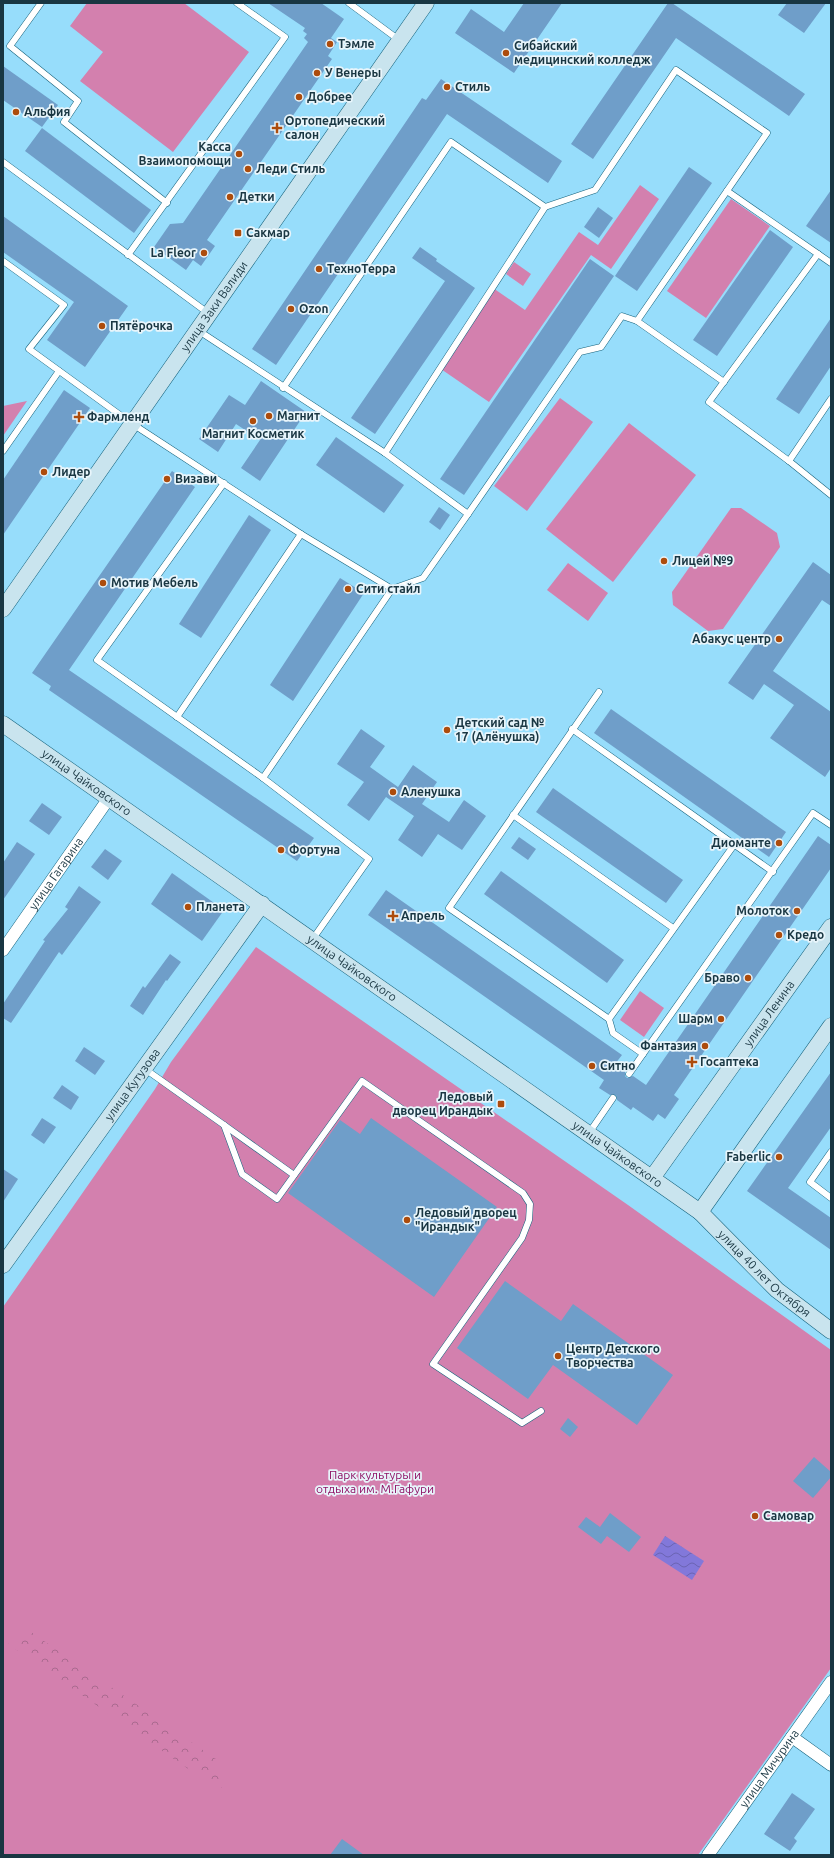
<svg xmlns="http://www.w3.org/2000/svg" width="834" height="1858" font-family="Ubuntu,sans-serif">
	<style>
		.green { fill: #d380ae }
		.forest { fill: url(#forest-crowns) }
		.water { fill: url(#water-waves) }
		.building { fill: #6f9ec9 }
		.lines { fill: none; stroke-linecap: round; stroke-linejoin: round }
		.lane-casing { stroke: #16637d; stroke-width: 7 }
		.street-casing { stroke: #16637d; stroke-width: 13 }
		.secondary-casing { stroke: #16637d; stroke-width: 17 }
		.lane { stroke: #fff; stroke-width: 6 }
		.street { stroke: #fff; stroke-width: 12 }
		.secondary { stroke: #c9e4ee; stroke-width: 16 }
		.poi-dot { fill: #ad4c0c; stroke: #e8f5fb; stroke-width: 1.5 }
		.labels { text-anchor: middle; stroke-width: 3.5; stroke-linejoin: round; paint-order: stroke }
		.poi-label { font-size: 12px; font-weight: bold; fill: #193642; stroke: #e8f5fb; text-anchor: start }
		.street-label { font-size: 12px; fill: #193642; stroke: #e8f5fb }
		.park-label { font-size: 12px; fill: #8e1065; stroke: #e8f5fb }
	</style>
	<defs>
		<pattern id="forest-crowns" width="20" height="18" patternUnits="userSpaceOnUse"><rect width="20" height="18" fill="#d380ae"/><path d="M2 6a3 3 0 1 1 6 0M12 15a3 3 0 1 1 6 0" fill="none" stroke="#aa6a8f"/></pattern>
		<pattern id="water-waves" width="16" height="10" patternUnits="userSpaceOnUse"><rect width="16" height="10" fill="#8278da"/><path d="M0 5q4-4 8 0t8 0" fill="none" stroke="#6a63b2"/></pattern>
	</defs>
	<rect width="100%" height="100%" fill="#97ddfb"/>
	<g class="green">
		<polygon points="87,3 184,3 249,52 173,152 80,81 103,52 70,26"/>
		<polygon points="640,185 659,199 611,269 591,255 489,402 438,367 493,288 525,310 579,232 598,245"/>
		<polygon points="731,199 770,226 706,318 667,291"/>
		<polygon points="514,262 531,274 523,286 506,274"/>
		<polygon points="560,398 593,422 527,511 494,486"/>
		<polygon points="27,401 3,436 3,406"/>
		<polygon points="629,423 696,475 613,582 546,529"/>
		<polygon points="731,508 741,508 777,533 780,547 723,629 708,631 673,605 672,592"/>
		<polygon points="568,563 608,593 588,621 547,590"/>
		<polygon points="256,947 628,1205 831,1350 831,1668 698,1855 3,1855 3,1307 155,1089 171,1062"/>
		<polygon points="640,991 664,1008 644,1037 620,1020"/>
	</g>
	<polygon class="forest" points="31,1632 216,1759 223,1793 8,1644"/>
	<polygon class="water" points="665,1536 704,1561 692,1580 653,1555"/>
	<g class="building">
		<polygon points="268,3 321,3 344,19 331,38 337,42 328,56 332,59 207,240 215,246 201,266 193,260 186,270 154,247 170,224 183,223 308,42 304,38 307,34 303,31 305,28"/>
		<polygon points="524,3 562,3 514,73 455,33 471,9 504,32"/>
		<polygon points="668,3 672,3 805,94 789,116 676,38 593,159 571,144"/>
		<polygon points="787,3 826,3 804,33 778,15"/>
		<polygon points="3,66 58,105 42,127 3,100"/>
		<polygon points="441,79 562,161 548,183 447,114 276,365 252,349 422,98 426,100"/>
		<polygon points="42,128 151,210 134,233 25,151"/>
		<polygon points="689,167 712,183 637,291 615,276"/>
		<polygon points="831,190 831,243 806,226"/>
		<polygon points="598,207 613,218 599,238 584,227"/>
		<polygon points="3,216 128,306 85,367 47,340 74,302 3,252"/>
		<polygon points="770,230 793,247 717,356 693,340"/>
		<polygon points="420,247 437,259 436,261 475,288 375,434 351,418 445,281 412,258"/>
		<polygon points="590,259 614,276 464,495 440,479"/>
		<polygon points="831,318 831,366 799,414 776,399"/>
		<polygon points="261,381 306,412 260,481 241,468 260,440 236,424 218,452 199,439 229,395 245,405"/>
		<polygon points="64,390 90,408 3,535 3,480"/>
		<polygon points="336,437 404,485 384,513 316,465"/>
		<polygon points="172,471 195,487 69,670 314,838 297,861 49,690 51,686 32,673"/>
		<polygon points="439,507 450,515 440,530 429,522"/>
		<polygon points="249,515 271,530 201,638 179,624"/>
		<polygon points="813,562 831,575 831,606 822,600 773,671 831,712 831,768 825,777 770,738 794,705 764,684 753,700 728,683"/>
		<polygon points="340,578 364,593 293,701 270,685"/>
		<polygon points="611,709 786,832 769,857 594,733"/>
		<polygon points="361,729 385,746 370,767 398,787 413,765 437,782 422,804 449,822 464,800 486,816 462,850 438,834 422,857 398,840 414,816 386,797 369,821 347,805 364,782 337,764"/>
		<polygon points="553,788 683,880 666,903 536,812"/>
		<polygon points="42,803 62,817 49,835 29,821"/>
		<polygon points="818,836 831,845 831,868 674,1095 679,1099 665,1119 658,1114 653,1121 633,1107 631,1110 617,1100 616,1095 610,1095 599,1088 604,1080 368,915 386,890 622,1055 615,1064 625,1071 625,1076 627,1078 633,1076 646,1085"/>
		<polygon points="519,837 536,849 528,860 511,848"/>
		<polygon points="17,842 35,854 3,900 3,863"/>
		<polygon points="105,849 122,861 108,880 91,867"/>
		<polygon points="501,871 624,960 607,983 484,894"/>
		<polygon points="172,873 224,910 202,941 151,904"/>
		<polygon points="79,886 101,902 62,955 59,952 11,1023 3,1018 3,1004 45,941 43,940 68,909 65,907"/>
		<polygon points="170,954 181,962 167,981 166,980 143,1015 130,1006 143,986 145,988"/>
		<polygon points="84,1047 105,1061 95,1075 75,1061"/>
		<polygon points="831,1072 831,1127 788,1188 831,1218 831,1250 747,1191"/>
		<polygon points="62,1085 79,1097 71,1110 53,1098"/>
		<polygon points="42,1118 56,1127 44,1144 31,1135"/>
		<polygon points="371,1118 497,1207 434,1297 288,1193 340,1120 360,1134"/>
		<polygon points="3,1169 18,1179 3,1202"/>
		<polygon points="505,1281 561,1321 573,1304 673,1375 637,1425 553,1365 528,1399 457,1348"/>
		<polygon points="568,1418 578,1427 570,1437 560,1429"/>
		<polygon points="814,1457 831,1472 831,1477 813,1498 793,1481"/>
		<polygon points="610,1513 641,1537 629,1552 607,1536 601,1544 578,1527 586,1517 600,1527"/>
		<polygon points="792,1793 815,1809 794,1838 797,1841 790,1851 764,1834"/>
		<polygon points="342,1839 364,1855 330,1855"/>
	</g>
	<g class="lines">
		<g class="lane-casing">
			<g id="lane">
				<polyline points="41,3 10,46 78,101 64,122 167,203"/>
				<polyline points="349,3 399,40"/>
				<polyline points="3,162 208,313"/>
				<polyline points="727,191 818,254"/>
				<polyline points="128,255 285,37 237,3"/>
				<polyline points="3,261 64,305 29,349 131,423 301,534 392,589"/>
				<polyline points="831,263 818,254 709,402 789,461 831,495"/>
				<polyline points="637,321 724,382"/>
				<polyline points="199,331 385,453 468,514 580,352 601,347 622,316 637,321 767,133 676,70 595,190 545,207 451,142 283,388"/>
				<polyline points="3,451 59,371"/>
				<polyline points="385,453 545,207"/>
				<polyline points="789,461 831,399"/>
				<polyline points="224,483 97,660 263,778 369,859 312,940"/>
				<polyline points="599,692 449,908 609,1019 613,1033 643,1054 813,813 831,825"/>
				<polyline points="177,717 301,534"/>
				<polyline points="572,729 773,872"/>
				<polyline points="263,778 392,589 423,578 468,514"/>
				<polyline points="513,815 673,928"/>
				<polyline points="609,1019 734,845"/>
				<polyline points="145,1069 224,1125 242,1174 277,1199 362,1081 523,1193 530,1204 529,1220 522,1238 433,1364 522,1423 541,1411"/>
				<polyline points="629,1074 643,1054"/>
				<polyline points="224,1125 294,1175"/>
				<polyline points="589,1133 613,1098"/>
				<polyline points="831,1152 810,1182 831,1198"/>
			</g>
		</g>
		<g class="street-casing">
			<g id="street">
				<path id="s1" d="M 3,950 L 109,798"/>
				<polyline points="792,1737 831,1765"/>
				<path id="s2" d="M 708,1855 L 831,1682"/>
			</g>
		</g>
		<g class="secondary-casing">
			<g id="secondary">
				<path id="s3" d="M 3,609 L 426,3"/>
				<path id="s4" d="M 3,724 L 700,1212 L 777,1290 L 831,1331"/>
				<path id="s5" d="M 652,1178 L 831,927"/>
				<polyline points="700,1212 831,1026"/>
				<path id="s6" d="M 3,1265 L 262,904"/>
			</g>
		</g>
		<use href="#lane" class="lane"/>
		<use href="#street" class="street"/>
		<use href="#secondary" class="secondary"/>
	</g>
	<g class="poi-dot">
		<circle cx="330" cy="44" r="4"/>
		<circle cx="506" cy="53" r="4"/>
		<circle cx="317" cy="73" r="4"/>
		<circle cx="447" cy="87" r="4"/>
		<circle cx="299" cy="97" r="4"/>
		<circle cx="16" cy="112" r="4"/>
		<path d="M275 122h4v4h4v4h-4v4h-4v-4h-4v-4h4z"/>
		<circle cx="239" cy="154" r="4"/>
		<circle cx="248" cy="169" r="4"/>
		<circle cx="230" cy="197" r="4"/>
		<rect x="234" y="229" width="8" height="8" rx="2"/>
		<circle cx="204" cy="253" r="4"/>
		<circle cx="319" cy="269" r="4"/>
		<circle cx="291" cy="309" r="4"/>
		<circle cx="102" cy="326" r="4"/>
		<circle cx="269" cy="416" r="4"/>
		<path d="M77 411h4v4h4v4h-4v4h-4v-4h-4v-4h4z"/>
		<circle cx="253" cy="421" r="4"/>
		<circle cx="44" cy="472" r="4"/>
		<circle cx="167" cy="479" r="4"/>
		<circle cx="664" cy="561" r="4"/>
		<circle cx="103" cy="583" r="4"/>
		<circle cx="348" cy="589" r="4"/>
		<circle cx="779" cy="639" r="4"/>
		<circle cx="447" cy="730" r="4"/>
		<circle cx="393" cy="792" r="4"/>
		<circle cx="779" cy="843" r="4"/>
		<circle cx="281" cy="850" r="4"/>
		<circle cx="188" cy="907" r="4"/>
		<circle cx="797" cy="911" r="4"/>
		<path d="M391 910h4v4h4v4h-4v4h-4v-4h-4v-4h4z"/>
		<circle cx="779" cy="935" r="4"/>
		<circle cx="748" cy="978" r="4"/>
		<circle cx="721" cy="1019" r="4"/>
		<circle cx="705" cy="1046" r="4"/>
		<path d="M690 1056h4v4h4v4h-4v4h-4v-4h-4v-4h4z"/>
		<circle cx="592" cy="1066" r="4"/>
		<rect x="497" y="1100" width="8" height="8" rx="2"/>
		<circle cx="779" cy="1157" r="4"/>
		<circle cx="407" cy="1220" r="4"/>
		<circle cx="558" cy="1356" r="4"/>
		<circle cx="755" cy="1516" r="4"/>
	</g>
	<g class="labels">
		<g class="poi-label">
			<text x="338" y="48">Тэмле</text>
			<text x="514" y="50">Сибайский<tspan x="514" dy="14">медицинский колледж</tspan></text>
			<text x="325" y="77">У Венеры</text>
			<text x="455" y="91">Стиль</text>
			<text x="307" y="101">Добрее</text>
			<text x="24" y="116">Альфия</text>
			<text x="285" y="125">Ортопедический<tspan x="285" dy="14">салон</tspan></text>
			<text x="231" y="151" text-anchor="end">Касса<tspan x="231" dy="14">Взаимопомощи</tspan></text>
			<text x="256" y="173">Леди Стиль</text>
			<text x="238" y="201">Детки</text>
			<text x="246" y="237">Сакмар</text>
			<text x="196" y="257" text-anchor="end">La Fleor</text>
			<text x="327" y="273">ТехноТерра</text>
			<text x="299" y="313">Ozon</text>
			<text x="110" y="330">Пятёрочка</text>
			<text x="277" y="420">Магнит</text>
			<text x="87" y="421">Фармленд</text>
			<text x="253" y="438" text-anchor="middle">Магнит Косметик</text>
			<text x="52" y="476">Лидер</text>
			<text x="175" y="483">Визави</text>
			<text x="672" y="565">Лицей №9</text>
			<text x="111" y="587">Мотив Мебель</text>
			<text x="356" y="593">Сити стайл</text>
			<text x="771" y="643" text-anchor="end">Абакус центр</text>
			<text x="455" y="727">Детский сад №<tspan x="455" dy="14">17 (Алёнушка)</tspan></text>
			<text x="401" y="796">Аленушка</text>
			<text x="771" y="847" text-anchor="end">Диоманте</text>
			<text x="289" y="854">Фортуна</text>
			<text x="196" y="911">Планета</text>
			<text x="789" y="915" text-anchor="end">Молоток</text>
			<text x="401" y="920">Апрель</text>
			<text x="787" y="939">Кредо</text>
			<text x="740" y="982" text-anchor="end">Браво</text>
			<text x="713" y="1023" text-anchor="end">Шарм</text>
			<text x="697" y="1050" text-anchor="end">Фантазия</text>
			<text x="700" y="1066">Госаптека</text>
			<text x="600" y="1070">Ситно</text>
			<text x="493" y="1101" text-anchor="end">Ледовый<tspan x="493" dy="14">дворец Ирандык</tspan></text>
			<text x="771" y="1161" text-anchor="end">Faberlic</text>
			<text x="415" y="1217">Ледовый дворец<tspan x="415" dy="14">"Ирандык"</tspan></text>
			<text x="566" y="1353">Центр Детского<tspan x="566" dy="14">Творчества</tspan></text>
			<text x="763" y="1520">Самовар</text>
		</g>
		<g class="street-label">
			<text dy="4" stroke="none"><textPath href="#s3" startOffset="369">улица Заки Валиди</textPath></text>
			<text dy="4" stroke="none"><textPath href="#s4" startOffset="102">улица Чайковского</textPath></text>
			<text dy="4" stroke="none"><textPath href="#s1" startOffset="93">улица Гагарина</textPath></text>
			<text dy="4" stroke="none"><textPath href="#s4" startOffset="426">улица Чайковского</textPath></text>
			<text dy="4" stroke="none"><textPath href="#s5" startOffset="202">улица Ленина</textPath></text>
			<text dy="4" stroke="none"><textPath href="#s6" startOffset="222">улица Кутузова</textPath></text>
			<text dy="4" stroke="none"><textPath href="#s4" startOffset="750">улица Чайковского</textPath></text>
			<text dy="4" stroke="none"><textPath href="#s4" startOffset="940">улица 40 лет Октября</textPath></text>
			<text dy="4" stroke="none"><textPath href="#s2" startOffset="106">улица Мичурина</textPath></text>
		</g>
		<g class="park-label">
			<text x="375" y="1479">Парк культуры и<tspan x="375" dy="14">отдыха им. М.Гафури</tspan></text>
		</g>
	</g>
	<rect width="834" height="1858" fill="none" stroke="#193642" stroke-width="8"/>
</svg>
